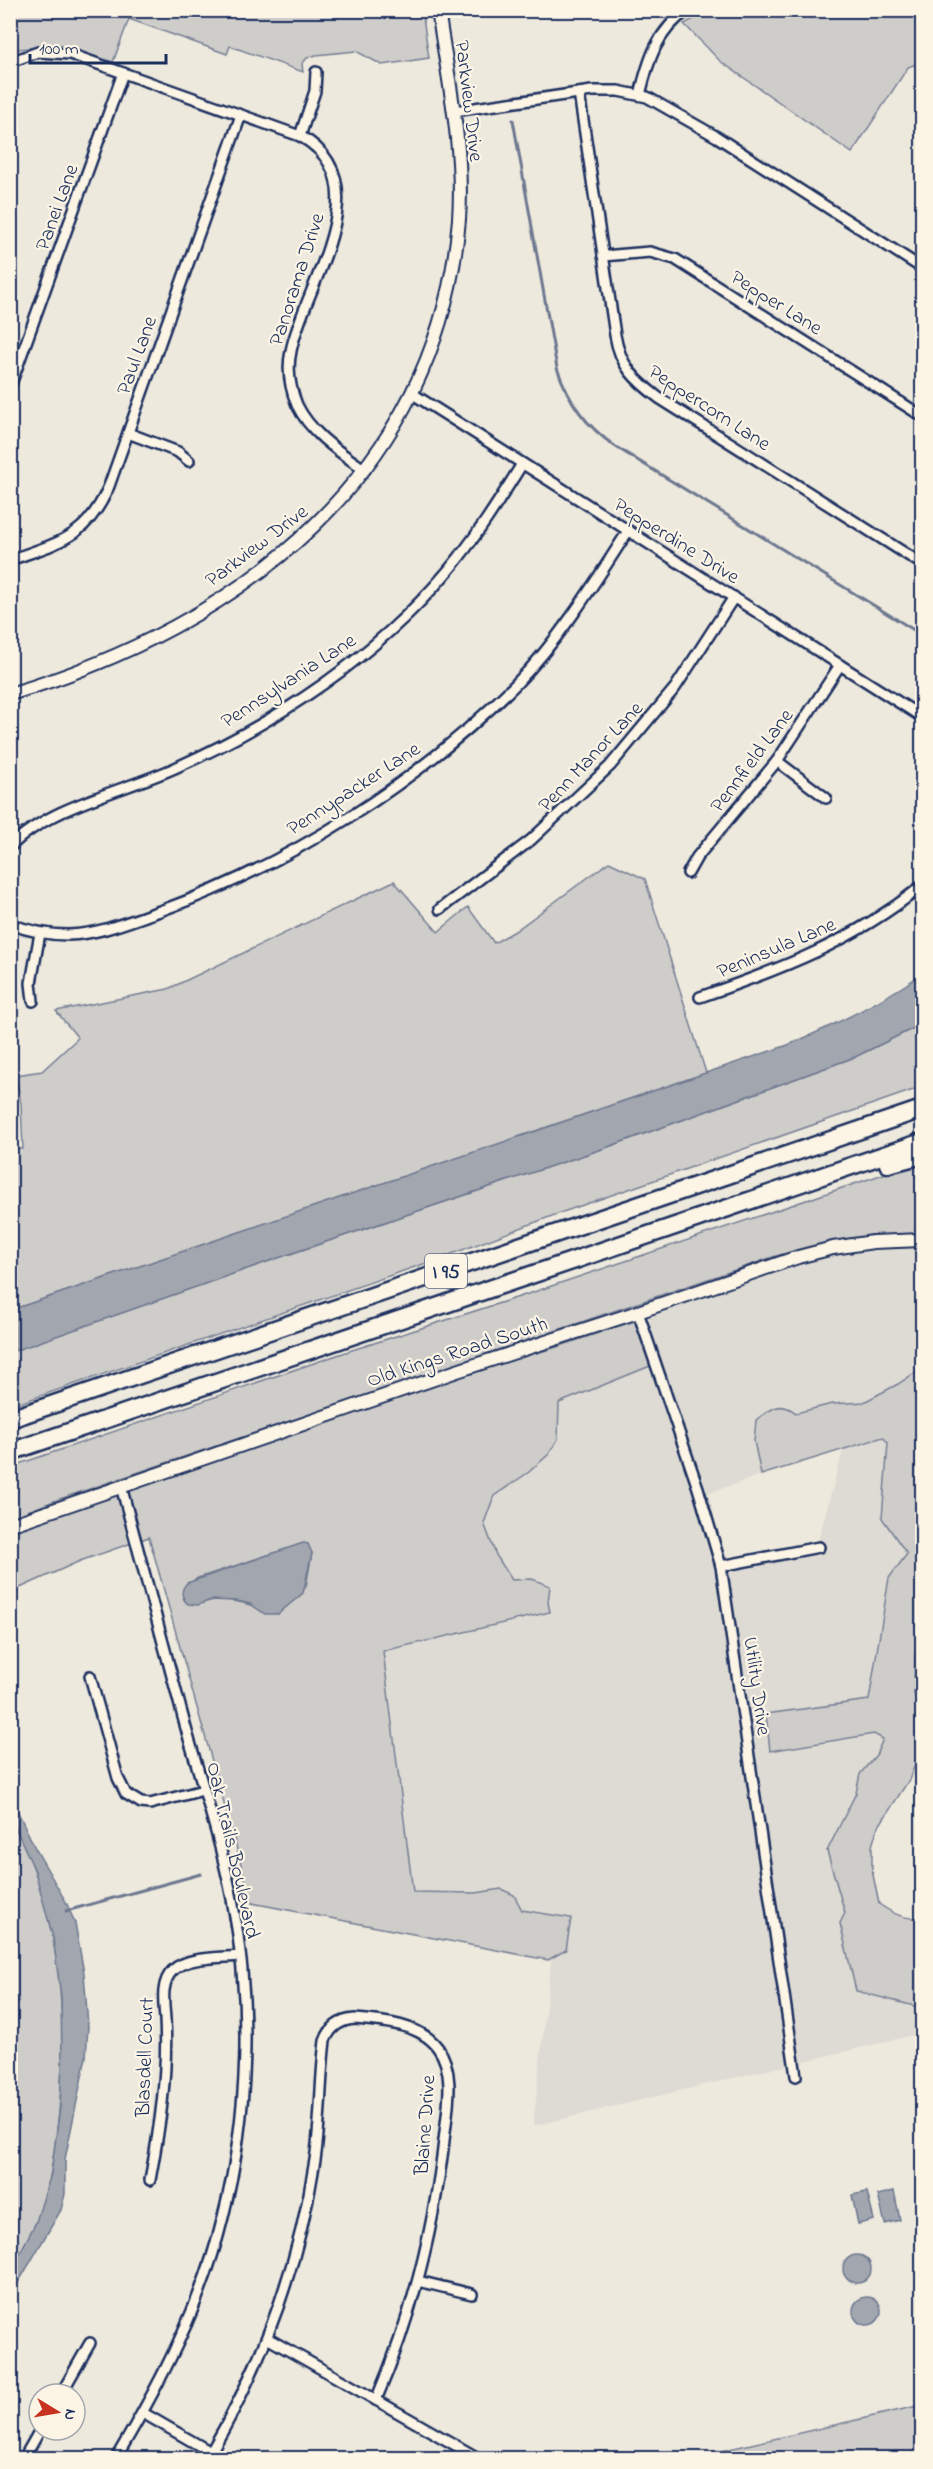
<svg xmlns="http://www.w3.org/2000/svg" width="933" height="2469" font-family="'Indie Flower',sans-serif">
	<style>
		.built { fill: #dedbd4 }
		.green { fill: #cfcdca; stroke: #757e94; stroke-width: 1.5; fill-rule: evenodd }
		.water { fill: #a2a7af; stroke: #6c778f; stroke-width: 1.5 }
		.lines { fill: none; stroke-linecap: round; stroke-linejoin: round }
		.stream { stroke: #6c778f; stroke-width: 3 }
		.minor-casing { stroke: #1b2f5e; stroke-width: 14 }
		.tertiary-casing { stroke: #1b2f5e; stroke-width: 16 }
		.motorway-casing { stroke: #1b2f5e; stroke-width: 21 }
		.minor { stroke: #fcf5e5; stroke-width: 9 }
		.tertiary { stroke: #fcf5e5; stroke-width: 12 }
		.motorway { stroke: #fcf5e5; stroke-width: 16 }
		.labels { text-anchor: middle; stroke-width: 4.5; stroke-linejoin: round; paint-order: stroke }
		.shield { fill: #fcf5e5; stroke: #5e6a86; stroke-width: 1.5 }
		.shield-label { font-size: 20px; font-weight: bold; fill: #1b2f5e }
		.street-label { font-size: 21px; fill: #1b2f5e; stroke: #fcf5e5 }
	</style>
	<rect width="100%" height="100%" fill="#eee9dd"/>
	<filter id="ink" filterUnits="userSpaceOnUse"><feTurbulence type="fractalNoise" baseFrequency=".0167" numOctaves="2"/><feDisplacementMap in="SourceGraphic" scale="12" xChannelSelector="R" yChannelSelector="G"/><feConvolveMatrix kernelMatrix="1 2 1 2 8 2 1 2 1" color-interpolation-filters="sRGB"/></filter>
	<g filter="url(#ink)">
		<polygon class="built" points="895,1246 922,1247 922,1367 898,1384 864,1402 832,1404 796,1413 789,1407 766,1412 755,1420 754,1441 761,1475 703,1495 725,1561 818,1541 843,1450 883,1437 888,1443 882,1518 908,1554 889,1578 869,1700 766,1714 770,1751 875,1734 883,1739 876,1755 860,1774 856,1793 827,1851 845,1913 856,1991 922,2008 922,2033 533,2126 551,1961 548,1960 566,1950 571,1918 522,1910 514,1895 501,1889 476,1893 413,1892 383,1650 549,1612 548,1602 532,1579 512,1581 496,1555 484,1523 494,1496 529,1472 549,1454 558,1439 559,1403 660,1362 646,1317 725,1286 815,1257 851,1250"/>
		<g class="green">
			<polygon points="712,10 922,11 922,62 908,67 852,153 720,61 684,24"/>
			<polygon points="346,11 358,14 385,10 422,11 429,58 382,65 356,51 316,55 307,58 302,64 303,72 230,46 227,54 129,19 113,62 59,45 18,49 11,33 11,11"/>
			<polygon points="609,862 645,879 706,1073 11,1310 10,1147 23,1149 21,1104 16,1075 42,1071 78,1038 56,1011 168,989 394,881 438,932 468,907 494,943 515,931"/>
			<polygon points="922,1024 922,1087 560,1213 441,1258 11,1406 10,1352 281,1257 608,1147 855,1057"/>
			<path d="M 922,1161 L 922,1234 C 873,1234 827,1242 779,1255 L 54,1501 L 11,1518 L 10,1467 L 349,1351 L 519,1297 Z"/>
			<path d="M 646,1317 L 660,1362 L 559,1403 L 558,1439 L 549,1454 L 529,1472 L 494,1496 L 484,1523 L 496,1555 L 512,1580 L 532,1579 L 550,1586 L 548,1602 L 550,1612 L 383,1651 L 413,1892 L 476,1893 L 501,1889 L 514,1895 L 522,1910 L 571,1918 L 566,1950 L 548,1960 L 252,1903 L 149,1537 L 80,1561 L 11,1592 L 11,1530 L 471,1371 L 554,1348 ZM 298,1545 L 312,1553 L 306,1587 L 278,1614 C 257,1608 238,1599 217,1600 C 204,1600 190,1612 183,1597 L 195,1579 Z"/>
			<path d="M 922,1368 L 922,1633 L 915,1655 L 914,1693 L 922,1727 L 922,1747 L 909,1780 L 877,1829 L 872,1846 L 872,1870 L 879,1904 C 892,1913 906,1921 922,1917 L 922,2008 L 856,1991 L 840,1923 L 845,1913 L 827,1851 L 856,1793 L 860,1774 L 876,1755 L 883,1739 L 874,1734 L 770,1751 L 766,1714 L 869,1700 L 889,1578 L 907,1554 L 882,1518 L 888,1443 L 883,1437 L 761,1475 L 754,1441 L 756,1420 C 770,1409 781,1400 796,1413 L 832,1404 L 864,1402 L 898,1384 Z"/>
			<path d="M 11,1818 C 63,1914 70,2031 56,2138 C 53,2157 51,2177 46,2196 C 38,2222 24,2246 11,2270 Z"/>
			<polygon points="922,2405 922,2458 690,2458"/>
		</g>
		<g class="water">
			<path d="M 922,974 L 922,1024 L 855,1057 L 608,1147 L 281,1257 L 11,1352 L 11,1310 L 788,1045 C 835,1025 880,1003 922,974 Z"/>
			<path d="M 303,1543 L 308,1544 L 312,1553 L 303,1593 L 278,1614 L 265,1614 L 250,1604 L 237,1601 L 211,1600 L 198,1605 L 188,1604 C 181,1598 180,1590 187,1583 Z"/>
			<polygon points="11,1797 35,1848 66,1902 75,1923 84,1973 88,2026 86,2057 65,2159 65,2194 61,2210 11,2295 11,2270 36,2222 51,2174 60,2107 62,2063 61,1996 53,1938 35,1871 11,1818"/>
			<polygon points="894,2191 900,2220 885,2224 878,2195"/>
			<polygon points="867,2192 874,2220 858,2224 852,2195"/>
			<circle cx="857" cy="2269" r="14"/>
			<circle cx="867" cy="2311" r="14"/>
		</g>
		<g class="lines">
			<g class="stream">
				<path d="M 513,120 L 557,368 C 569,403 586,426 616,447 L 922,635"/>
				<polyline points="66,1911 201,1874"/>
			</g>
			<g class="minor-casing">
				<g id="minor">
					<path d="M 10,62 L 38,52 L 70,54 L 300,136 C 384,182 303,287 291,351 C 287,369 290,388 297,405 C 311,434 340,452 365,470"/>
					<path d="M 579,93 L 615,335 C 620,366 635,380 659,398 L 922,564"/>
					<path d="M 640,95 C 648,61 657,30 688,10"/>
					<polyline points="454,111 592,91 618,91 647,97 717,137 922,268"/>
					<polyline points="300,136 315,91 316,72"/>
					<polyline points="603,256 650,252 675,259 922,416"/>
					<polyline points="10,387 123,73"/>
					<polyline points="413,394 922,717"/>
					<polyline points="128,433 178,452 189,461"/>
					<path d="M 10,560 C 60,542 87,538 109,486 L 241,115"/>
					<polyline points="777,761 826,798"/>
					<path d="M 10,847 C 49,806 125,791 177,767 C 278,722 376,656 447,572 C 476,538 499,501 522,464"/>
					<polyline points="688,873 697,857 777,761 840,665"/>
					<polyline points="440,909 531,840 610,766 675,688 734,597"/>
					<path d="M 10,924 C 29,931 48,935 68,935 C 100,934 130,921 160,911 C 292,863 417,783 516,684 C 560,639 594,584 628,531"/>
					<path d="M 700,997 C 784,968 852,942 922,886"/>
					<polyline points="33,1001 31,983 40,933"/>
					<polyline points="638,1312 698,1488 721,1566 796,2076"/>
					<polyline points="721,1566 819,1547"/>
					<polyline points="90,1676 118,1778 126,1794 141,1803 150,1804 203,1790"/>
					<path d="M 150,2180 C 160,2127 168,2073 165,2019 C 164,2003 160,1983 173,1970 C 188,1956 221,1958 240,1956"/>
					<polyline points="418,2281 472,2294"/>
					<polyline points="267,2338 478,2458"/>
					<polyline points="61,2394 90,2343"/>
					<polyline points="143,2413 221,2458"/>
					<path d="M 211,2452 C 263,2362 299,2264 315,2160 C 321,2121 320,2081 325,2041 C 330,2027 340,2020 355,2019 C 382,2021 421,2024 438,2048 C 455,2071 448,2106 445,2132 C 435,2224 413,2315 376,2400"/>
					<polyline points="24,2458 40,2430"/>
					<path d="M 116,2458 C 161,2382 202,2304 223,2217 C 249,2114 252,2003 232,1899 C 221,1843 203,1787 187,1732 C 165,1650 143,1568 121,1486"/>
				</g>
			</g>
			<g class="tertiary-casing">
				<g id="tertiary">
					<path d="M 10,694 C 240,626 439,473 459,219 C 464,149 448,79 438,10"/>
					<polyline points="10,1525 457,1371 638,1312 798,1257 833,1248 873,1242 922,1240"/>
				</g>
			</g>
			<g class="motorway-casing">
				<g id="motorway">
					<polyline points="888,1164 922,1155"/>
					<polyline points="10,1419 922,1109"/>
					<polyline points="10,1452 922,1142"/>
				</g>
			</g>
			<use href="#minor" class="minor"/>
			<use href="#tertiary" class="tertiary"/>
			<use href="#motorway" class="motorway"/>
		</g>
	</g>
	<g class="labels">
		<rect class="shield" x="425" y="1254" width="42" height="34" rx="4.5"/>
		<g class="shield-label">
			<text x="446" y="1278">I 95</text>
		</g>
		<g class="street-label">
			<text transform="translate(470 101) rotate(83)" y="7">Parkview Drive</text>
			<text transform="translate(56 207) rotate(-70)" y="7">Panei Lane</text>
			<text transform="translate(296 279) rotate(-72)" y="7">Panorama Drive</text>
			<text transform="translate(777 302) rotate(32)" y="7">Pepper Lane</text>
			<text transform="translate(136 355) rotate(-70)" y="7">Paul Lane</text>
			<text transform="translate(710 407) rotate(33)" y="7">Peppercorn Lane</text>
			<text transform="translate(677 540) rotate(32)" y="7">Pepperdine Drive</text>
			<text transform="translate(256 545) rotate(-37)" y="7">Parkview Drive</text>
			<text transform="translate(288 680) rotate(-33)" y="7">Pennsylvania Lane</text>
			<text transform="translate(590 756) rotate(-47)" y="7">Penn Manor Lane</text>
			<text transform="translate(751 760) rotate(-53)" y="7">Pennfield Lane</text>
			<text transform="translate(353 788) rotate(-33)" y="7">Pennypacker Lane</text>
			<text transform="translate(776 947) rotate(-23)" y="7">Peninsula Lane</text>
			<text transform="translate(457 1351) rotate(-18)" y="7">Old Kings Road South</text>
			<text transform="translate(758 1686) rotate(82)" y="7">Utility Drive</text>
			<text transform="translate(234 1850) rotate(77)" y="7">Oak Trails Boulevard</text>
			<text transform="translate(144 2057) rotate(-88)" y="7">Blasdell Court</text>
			<text transform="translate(424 2125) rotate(-86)" y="7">Blaine Drive</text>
		</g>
	</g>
	<rect width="933" height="2469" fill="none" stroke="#fcf5e5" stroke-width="36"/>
	<rect x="18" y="18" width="897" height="2433" fill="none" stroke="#1b2f5e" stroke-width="2" filter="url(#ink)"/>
	<g transform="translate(57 2412) rotate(101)"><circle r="28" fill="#fcf5e5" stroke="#a2a6af" stroke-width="1.5"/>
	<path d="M0-4.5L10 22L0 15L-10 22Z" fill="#c8321e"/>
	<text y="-9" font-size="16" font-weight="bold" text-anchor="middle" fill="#1b2f5e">N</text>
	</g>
	<path d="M30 54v9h136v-9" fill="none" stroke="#1b2f5e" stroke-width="3"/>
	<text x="39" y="54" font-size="18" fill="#1b2f5e" stroke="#fcf5e5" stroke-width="4.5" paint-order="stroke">100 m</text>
</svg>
